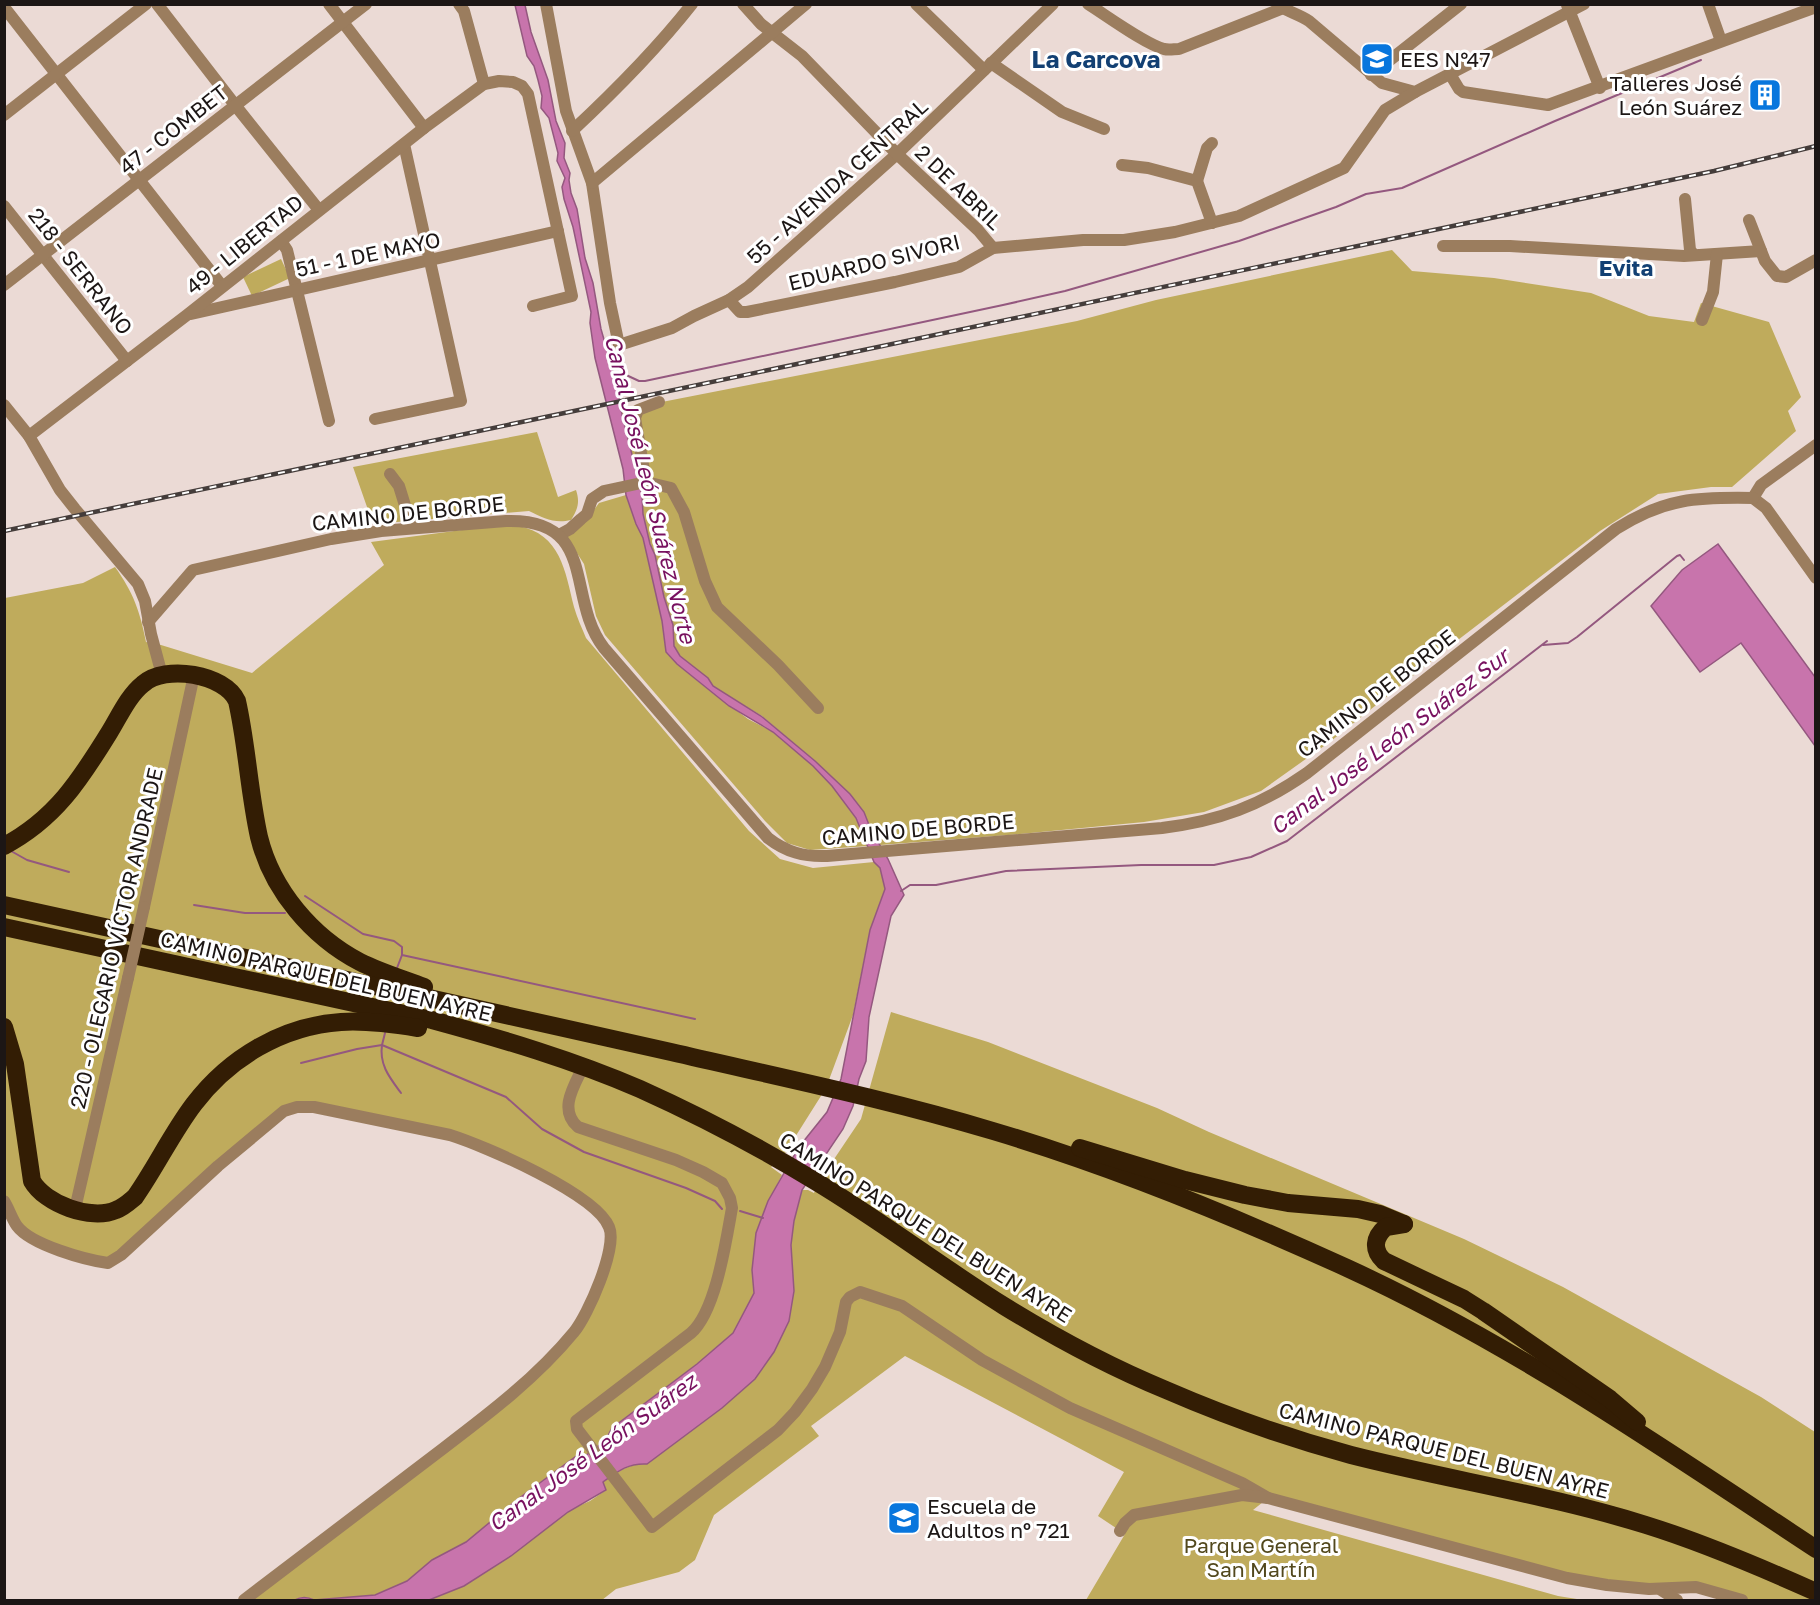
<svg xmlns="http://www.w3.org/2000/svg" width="1820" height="1605" viewBox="0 0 1820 1605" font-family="'Golos Text',sans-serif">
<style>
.green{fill:#bfab5c}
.water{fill:#c874ac;stroke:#94587f;stroke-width:1.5}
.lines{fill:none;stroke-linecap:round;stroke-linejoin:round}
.stream{stroke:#94587f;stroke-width:2}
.minor{stroke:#9b7d5e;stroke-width:12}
.highway{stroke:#331d04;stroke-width:18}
.rail-casing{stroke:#453d3b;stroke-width:4.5}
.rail{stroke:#fff;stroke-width:2;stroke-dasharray:7;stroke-linecap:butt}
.minor-bridge{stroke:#9b7d5e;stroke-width:12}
.labels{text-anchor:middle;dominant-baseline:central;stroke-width:6;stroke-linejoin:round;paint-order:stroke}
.poi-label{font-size:21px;fill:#1c1615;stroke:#fff;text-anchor:start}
.street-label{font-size:21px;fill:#1c1615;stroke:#fff}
.park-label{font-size:21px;fill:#52481d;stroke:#fff}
.neighbourhood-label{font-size:22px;font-weight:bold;fill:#134073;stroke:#fff}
.water-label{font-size:22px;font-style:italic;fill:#78115f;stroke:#fff}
.quarter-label{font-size:24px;font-weight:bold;fill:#134073;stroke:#fff}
</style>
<rect width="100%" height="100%" fill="#ebdad5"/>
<!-- green -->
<g class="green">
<path d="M1392 250 1412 271 1494 278 1591 293 1649 316 1694 322 1701 303 1769 322 1801 397 1788 411 1796 431 1732 487H1711L1658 494 1600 531 1454 643 1331 741 1261 791 1204 812 1144 822 1020 834 880 845 871 830 864 812 850 794 815 761 762 716 712 686 708 678 680 656 674 646 673 625 664 597 655 555 650 544 643 514 642 495 621 410 1077 321 1156 300Z"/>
<path d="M281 259 290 278 252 296 243 277Z"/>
<path d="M537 432 558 497 576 490C580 502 578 509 571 520 554 524 544 518 529 511L373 524 353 467Z"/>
<path d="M626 495 636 524 643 537 662 621 666 652 677 664 705 687 748 719 773 732 813 766 832 786 856 818 868 846 810 850 787 843 765 821 605 635 596 616 584 564 566 536C582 528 589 517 599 503Z"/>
<path d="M518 526C561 534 565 571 574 607 577 618 582 628 586 638L749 831 780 859 813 868 874 862 880 868 885 889 870 930 853 1015 826 1088 780 1161 771 1167 782 1175 778 1183 752 1270 754 1293 733 1333 697 1364 612 1428 605 1441 585 1457 579 1454 518 1499 466 1542 432 1560 407 1581 375 1595 314 1600C307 1597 302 1596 295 1600H244L543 1366 594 1296 610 1227 591 1204 469 1141 297 1107 108 1263 29 1237 5 1201V598L83 583 115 567C133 592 140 611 146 642L161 645 252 673 384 565 371 542 477 528Z"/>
<path d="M891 1012 988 1042 1157 1108 1209 1132 1464 1239 1563 1287 1761 1397 1815 1432V1600H1742L1702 1588 1607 1585 1268 1498 1253 1510 1558 1596 1583 1600H1086L1125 1534 1098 1516 1124 1472 905 1356 811 1426 819 1436 714 1515 695 1560 679 1572 616 1589 602 1600H429L464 1586 528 1528 590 1501 606 1490 603 1482C618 1472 628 1463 647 1464L722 1408 755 1379 794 1291 791 1245 794 1221 802 1190H808L814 1193 818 1183 861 1119Z"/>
</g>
<!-- water -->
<g class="water">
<path d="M515 5H525L531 32 548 80 556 121 565 143 564 158 570 173 569 180 571 193 577 209 585 258 593 283 601 329 617 385 621 410 642 495 643 514 650 544 655 555 664 597 673 625 674 646 680 656 708 678 713 686 761 716 815 761 850 794 864 812 871 830 888 859 904 895 891 916 869 1017 866 1061 859 1079 853 1106 843 1129 802 1190 794 1221 791 1245 794 1291 789 1321 774 1352 755 1379 722 1408 647 1464C628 1463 618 1471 603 1482L606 1490 568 1512 511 1556 464 1586 429 1600H295C302 1596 308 1597 314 1600L375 1595 407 1581 432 1560 466 1542 518 1499 579 1454 585 1456 605 1441 612 1428 697 1364 733 1333 754 1293 752 1270 756 1233 768 1201 799 1147 827 1112 841 1079 870 930 885 889 880 868 874 862 856 818 832 786 813 766 773 732 729 706 677 664 666 652 662 621 643 538 636 524 626 495 623 469 595 358 590 323 591 312 573 227 564 199 562 187 565 178 557 161 558 153 549 118 541 108 542 96 538 80 534 66 527 56Z"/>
<path d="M1718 544 1815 677V746L1741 643 1700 672 1651 606 1682 570Z"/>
</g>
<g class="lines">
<!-- stream -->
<g class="stream">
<path d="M615 382 624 374 639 381H645L1003 305 1065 291 1239 241 1336 207 1366 194 1402 188 1555 121 1701 60"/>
<path d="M1543 645 1568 643 1577 637 1677 556 1680 555 1684 560"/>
<path d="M11 851 27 860 69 872"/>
<path d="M901 891 910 885H936L1006 871 1141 865H1214L1251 857 1287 841 1547 641"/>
<path d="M305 896 363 934 394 941 402 947V955L397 968"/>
<path d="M194 905 245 913H285"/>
<path d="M402 955 695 1019"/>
<path d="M385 1033 382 1045 506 1097 542 1129 584 1152 686 1188 715 1201 722 1209"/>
<path d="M301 1063 357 1049 382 1045C379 1065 390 1078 401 1093"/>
<path d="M740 1211 763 1218"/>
</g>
<!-- minor -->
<g class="minor">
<path d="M157 4 235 105 319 210"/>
<path d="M329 4 424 128"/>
<path d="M459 4 464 11 484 84"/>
<path d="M546 4 566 111 592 183 610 303 619 345 672 328 694 316 729 300 748 287 897 154 1053 4"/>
<path d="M743 4 761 24 802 56 897 154 978 230 993 248"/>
<path d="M916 4 984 70"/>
<path d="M1088 4C1107 16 1145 44 1164 49 1169 50 1174 49 1179 49L1281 9"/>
<path d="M1277 4C1281 9 1301 15 1309 21L1382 83 1415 92 1584 4"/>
<path d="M1708 4 1721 41"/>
<path d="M1567 5 1600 88"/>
<path d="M4 7 222 286"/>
<path d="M991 63 1062 112 1104 129"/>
<path d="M1450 74 1459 89 1463 92 1548 105 1816 7"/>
<path d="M1371 75 1461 4"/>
<path d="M4 115 146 4"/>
<path d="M572 131C615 91 655 51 692 4"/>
<path d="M1122 165 1148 168 1197 181 1212 223"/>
<path d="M1197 181 1207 148 1212 143"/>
<path d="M592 183 806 4"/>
<path d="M1685 199 1690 250 1694 255"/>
<path d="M4 206 127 361"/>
<path d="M1749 220 1765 261 1777 276 1786 277 1816 260"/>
<path d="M281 241 287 250 329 421"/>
<path d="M1443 246H1510L1684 256 1761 251"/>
<path d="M4 285 366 4"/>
<path d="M729 300 740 312H747L895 282 959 267 993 248 1083 240H1124L1175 232 1239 216 1344 168 1385 110 1415 92"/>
<path d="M191 314 558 231"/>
<path d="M1702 320 1713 292 1717 254"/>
<path d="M4 405 29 436 60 490 75 509 138 584 145 601 151 634 162 675"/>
<path d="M375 419 461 401 404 144"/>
<path d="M29 436 187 315 424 128 484 84 499 81 513 82 522 86 528 94 572 296 533 306"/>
<path d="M390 474 399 486 412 528"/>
<path d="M646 482 635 418 638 410 659 402"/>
<path d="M1753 498 1766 508 1816 578"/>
<path d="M1753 498 1761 485 1816 445"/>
<path d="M559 535 570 529 581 519 587 514 592 499 604 491 646 482 671 488 684 512 705 581 717 607 778 665 818 708"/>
<path d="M148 622 193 570 331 539 381 531 506 521C599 518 565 598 604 648L768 838C786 852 804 857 827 856L1162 828C1219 821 1260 806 1307 773L1616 529C1665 498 1697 497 1753 498"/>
<path d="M144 907 194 675"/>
<path d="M583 1067C574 1086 558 1110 578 1127L676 1160 703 1172 722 1183 730 1198 732 1208C726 1241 716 1311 691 1333L576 1421 577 1429 652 1527 778 1430 795 1412 812 1389 825 1367 840 1332 846 1302 850 1297 860 1292 902 1306 982 1360 1070 1408 1242 1483 1268 1498"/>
<path d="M4 1201C9 1209 12 1219 17 1226 31 1245 86 1260 108 1263L121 1255 218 1166 284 1111 297 1107H314L450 1135C485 1146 596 1194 609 1227 618 1247 588 1315 574 1332 533 1382 479 1421 428 1460 366 1507 305 1554 244 1600"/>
<path d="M75 1209 128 978"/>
<path d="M1120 1531 1125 1523 1134 1515 1242 1495 1268 1498 1567 1578 1607 1585 1649 1589 1696 1587 1742 1600"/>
<path d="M1661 1590 1677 1600"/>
</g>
<!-- highway -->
<g class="highway">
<path d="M4 846C55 819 80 780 109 733 119 717 128 696 143 684 165 664 225 674 237 701 247 745 249 792 259 837 272 890 312 937 360 962 380 972 403 979 424 987"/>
<path d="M4 905C227 955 449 1001 671 1052 779 1077 887 1099 993 1131 1114 1167 1233 1216 1347 1268 1513 1344 1664 1449 1816 1549"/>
<path d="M4 927 432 1020C502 1039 573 1060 640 1089 700 1116 759 1147 815 1181 880 1220 940 1266 1004 1306 1056 1338 1110 1367 1166 1390 1226 1416 1288 1438 1351 1455 1449 1480 1550 1495 1646 1525 1704 1543 1760 1567 1816 1592"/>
<path d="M4 1027 15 1064 32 1181C45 1204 91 1221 116 1210 124 1207 129 1202 135 1197 156 1167 172 1133 194 1104 229 1058 282 1026 341 1022 366 1020 393 1024 418 1028"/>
<path d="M1080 1148 1185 1180 1245 1195 1288 1203 1358 1209 1380 1214 1404 1224"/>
<path d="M1404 1224 1386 1227C1374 1237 1372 1250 1384 1261L1464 1299 1483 1311 1610 1399 1637 1422"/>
</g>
<defs>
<path id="rail" d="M4 531 1714 171 1816 146"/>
</defs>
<!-- rail casing -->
<use href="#rail" class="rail-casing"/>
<!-- rail -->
<use href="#rail" class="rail"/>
<!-- minor-bridge -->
<path class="minor-bridge" d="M128 978 144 907"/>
</g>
<!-- icons -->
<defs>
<symbol id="school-square" viewBox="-11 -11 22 22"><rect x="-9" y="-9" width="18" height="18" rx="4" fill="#0876dd" stroke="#fff"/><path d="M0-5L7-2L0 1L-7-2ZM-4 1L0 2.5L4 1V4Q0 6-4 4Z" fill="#fff"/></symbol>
<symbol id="building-square" viewBox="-11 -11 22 22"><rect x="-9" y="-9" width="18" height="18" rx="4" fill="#0876dd" stroke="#fff"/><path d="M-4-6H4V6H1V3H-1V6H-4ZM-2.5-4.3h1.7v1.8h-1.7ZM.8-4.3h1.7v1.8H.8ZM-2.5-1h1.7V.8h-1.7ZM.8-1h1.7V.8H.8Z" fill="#fff"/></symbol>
</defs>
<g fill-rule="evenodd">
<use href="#school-square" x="1358" y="40" width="38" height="38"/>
<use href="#building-square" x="1746" y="76" width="38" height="38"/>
<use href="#school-square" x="885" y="1499" width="38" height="38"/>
</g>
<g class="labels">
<!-- poi labels -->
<g class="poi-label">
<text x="1400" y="59">EES N°47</text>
<text x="1742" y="83" text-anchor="end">Talleres José<tspan x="1742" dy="24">León Suárez</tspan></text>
<text x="927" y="1506">Escuela de<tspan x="927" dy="24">Adultos nº 721</tspan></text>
</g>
<!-- street labels -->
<g class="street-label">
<text transform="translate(173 129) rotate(-38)">47 - COMBET</text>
<text transform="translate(837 181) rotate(-42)">55 - AVENIDA CENTRAL</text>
<text transform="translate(959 187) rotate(44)">2 DE ABRIL</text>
<text transform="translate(244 244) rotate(-39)">49 - LIBERTAD</text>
<text transform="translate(368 254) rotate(-12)">51 - 1 DE MAYO</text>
<text transform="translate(874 262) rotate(-14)">EDUARDO SIVORI</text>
<text transform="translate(81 271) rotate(52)">218 - SERRANO</text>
<text transform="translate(408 513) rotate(-6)">CAMINO DE BORDE</text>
<text transform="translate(1376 693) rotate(-38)">CAMINO DE BORDE</text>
<text transform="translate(918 829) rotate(-5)">CAMINO DE BORDE</text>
<text transform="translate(116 938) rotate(-77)">220 - OLEGARIO VÍCTOR ANDRADE</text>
<text transform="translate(326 976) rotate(13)">CAMINO PARQUE DEL BUEN AYRE</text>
<text transform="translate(926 1227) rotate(32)">CAMINO PARQUE DEL BUEN AYRE</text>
<text transform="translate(1444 1450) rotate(14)">CAMINO PARQUE DEL BUEN AYRE</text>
</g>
<!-- park labels -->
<g class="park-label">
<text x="1261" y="1545">Parque General<tspan x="1261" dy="24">San Martín</tspan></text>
</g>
<!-- neighbourhood labels -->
<g class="neighbourhood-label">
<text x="1626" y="267">Evita</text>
</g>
<!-- water labels -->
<g class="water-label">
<text transform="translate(651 489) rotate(76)">Canal José León Suárez Norte</text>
<text transform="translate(1389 741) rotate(-37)">Canal José León Suárez Sur</text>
<text transform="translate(592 1452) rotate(-36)">Canal José León Suárez</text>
</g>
<!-- quarter labels -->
<g class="quarter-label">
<text x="1096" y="58">La Carcova</text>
</g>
</g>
<!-- border -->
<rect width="1820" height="1605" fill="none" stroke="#1c1615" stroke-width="12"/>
</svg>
